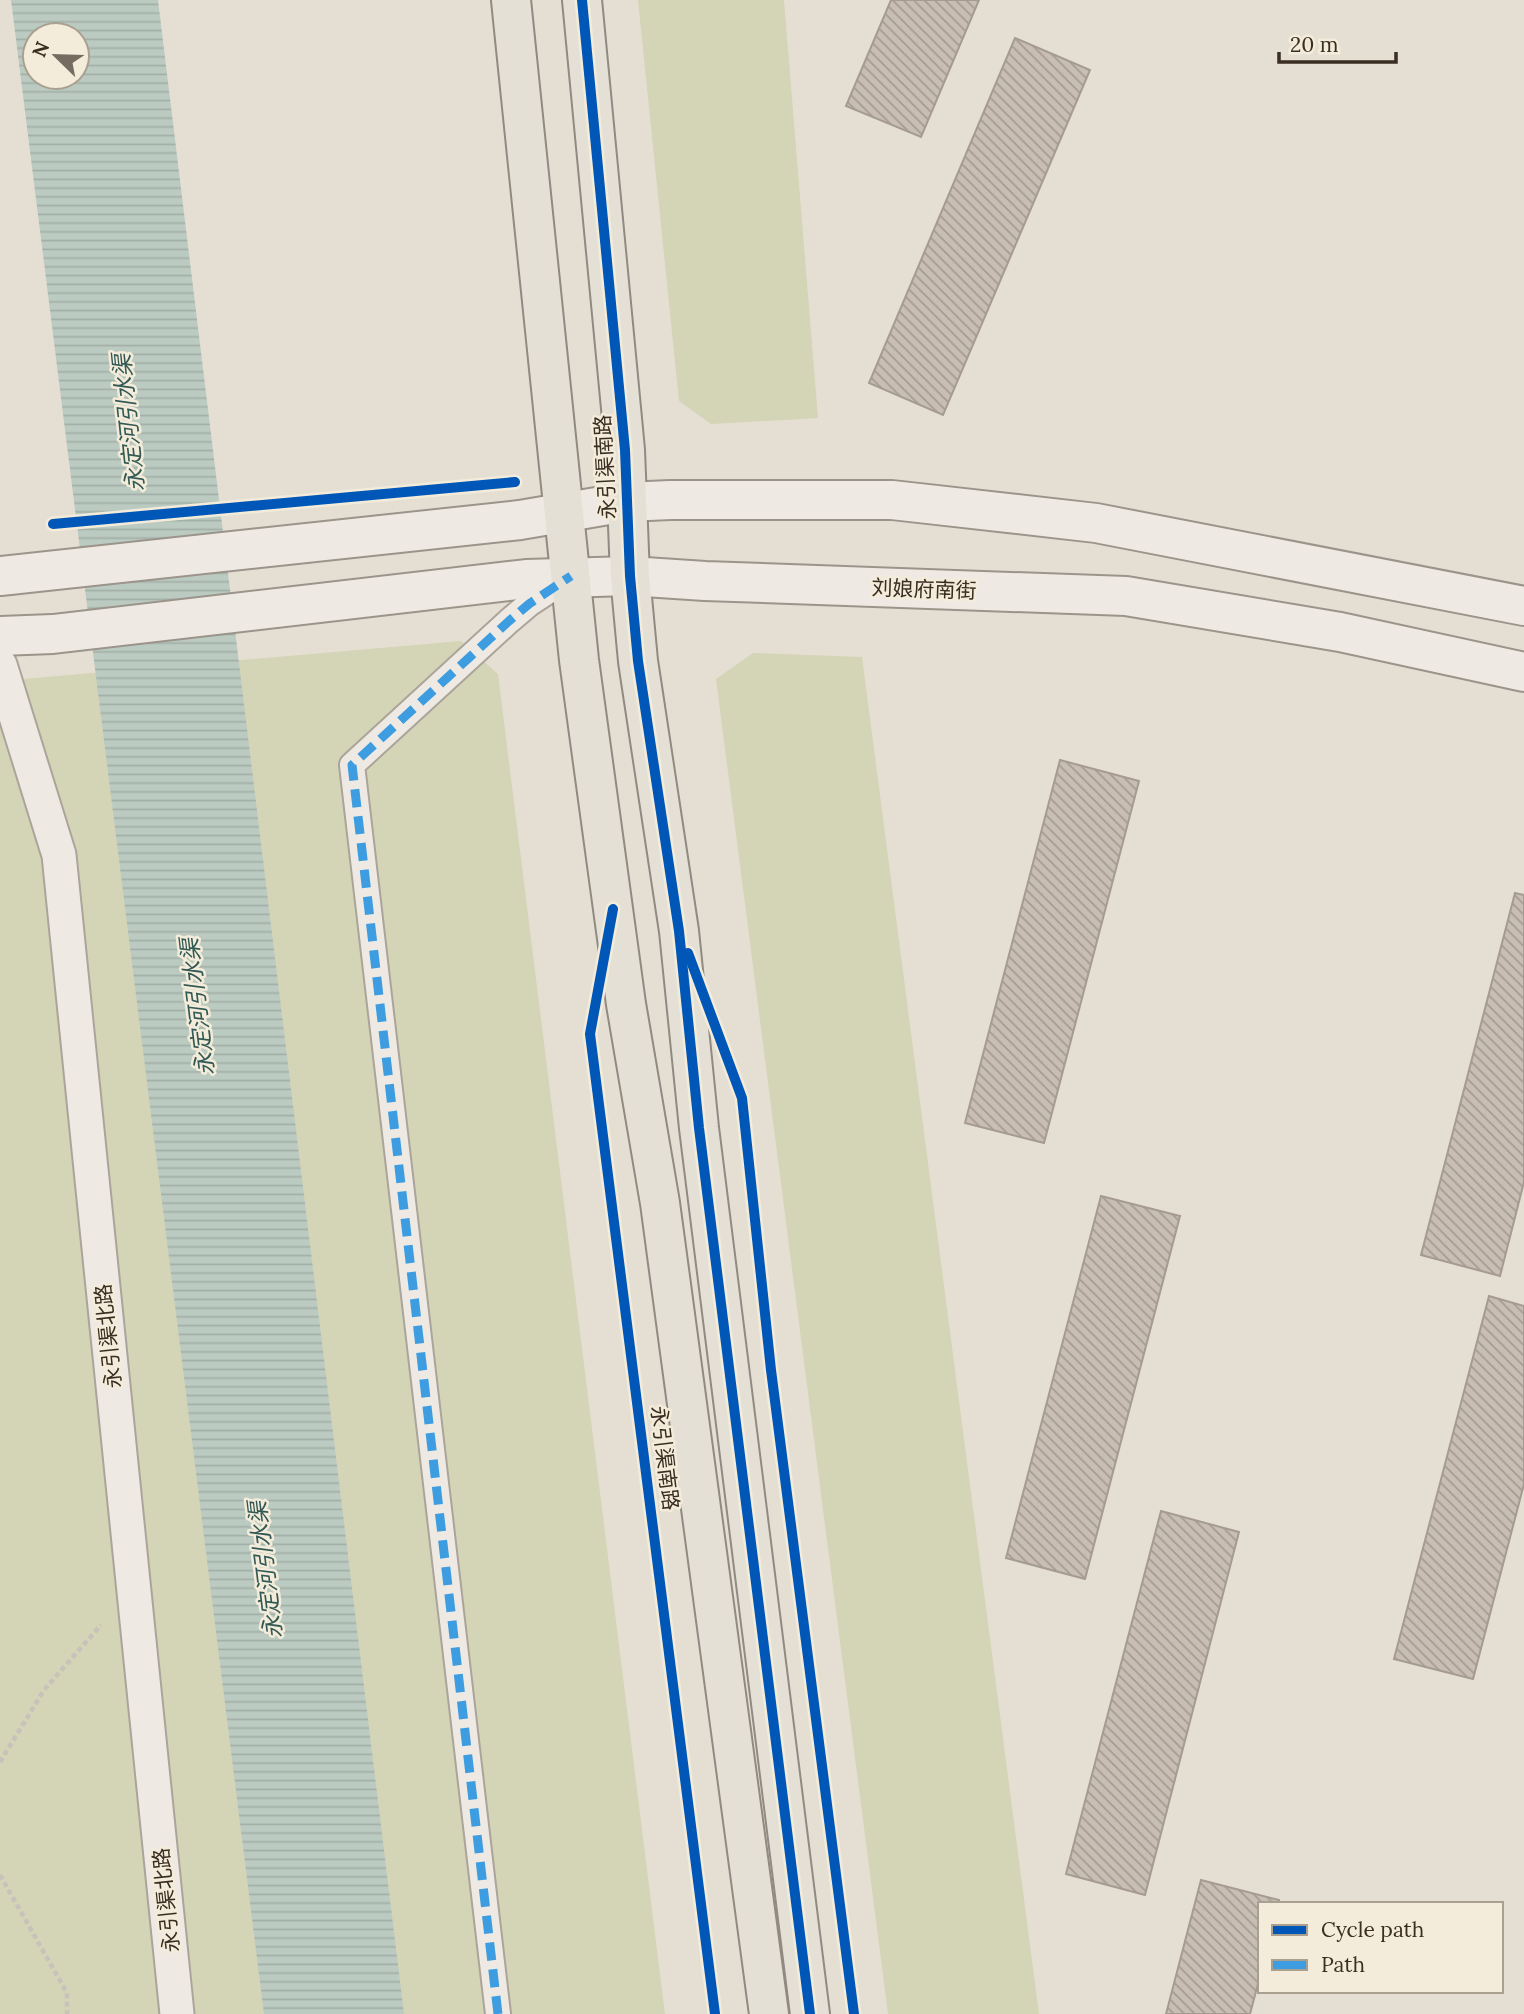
<svg xmlns="http://www.w3.org/2000/svg" width="1524" height="2014" viewBox="0 0 1524 2014" font-family="Lora,'Noto Sans SC',serif">
<style>
.park{fill:#d4d4b6}
.water{fill:url(#water-rules);fill-rule:evenodd}
.building{fill:url(#building-back-hatch);stroke:#a69b92;stroke-width:2}
.lines{fill:none;stroke-linecap:round;stroke-linejoin:round}
.pedestrian-casing{stroke:#aba49b;stroke-width:28}
.minor-casing{stroke:#aba49b;stroke-width:37}
.secondary-casing{stroke:#9b948b;stroke-width:42}
.primary-casing{stroke:#908a82;stroke-width:42}
.path{stroke:#c7c2ba;stroke-width:4.5;stroke-dasharray:5 3.5;stroke-linecap:butt}
.pedestrian{stroke:#eeeae3;stroke-width:24}
.minor{stroke:#eeeae3;stroke-width:33}
.secondary{stroke:#eeeae3;stroke-width:38}
.primary{stroke:#e5e0d6;stroke-width:38}
.quiet{stroke:#3e9de0;stroke-width:9;stroke-dasharray:18 9;stroke-linecap:butt}
.cycleway-casing{stroke:#f4ecda;stroke-width:15}
.cycleway{stroke:#0057b8;stroke-width:10}
.labels{text-anchor:middle;dominant-baseline:central;stroke-width:5;stroke-linejoin:round;paint-order:stroke}
.street-label{font-size:21px;fill:#3a2d22;stroke:#f4ecda}
.water-label{font-size:23px;font-style:italic;fill:#325955;stroke:#f4ecda}
</style>
<defs>
<pattern id="water-rules" width="6" height="5" patternUnits="userSpaceOnUse" patternTransform="scale(1.75)"><rect width="6" height="5" fill="#bccbc2"/><path d="M0 2.5h6" fill="none" stroke="#a2afa6"/></pattern>
<pattern id="building-back-hatch" width="6" height="6" patternUnits="userSpaceOnUse" patternTransform="scale(1.75)"><rect width="6" height="6" fill="#c9beb3"/><path d="M-1 5l2 2M0 0l6 6M5-1l2 2" fill="none" stroke="#a49b91"/></pattern>
</defs>
<rect width="100%" height="100%" fill="#e5dfd3"/>
<!-- park -->
<g class="park">
<path d="M638 0H784L818 418 711 424 679 401Z"/>
<path d="M461 641 498 674 665 2014H0V681Z"/>
<path d="M753 653 862 657 1039 2014H888L716 679Z"/>
</g>
<!-- water -->
<path class="water" d="M11 0H158L404 2014H264ZM35 35H77V77H35Z"/>
<!-- building -->
<g class="building">
<path d="M891 0H979L921 137 846 106Z"/>
<path d="M1015 38 1090 70 943 415 869 383Z"/>
<path d="M1060 760 1139 781 1044 1143 965 1123Z"/>
<path d="M1515 893 1524 895V1182L1500 1276 1421 1255Z"/>
<path d="M1101 1196 1180 1216 1085 1579 1006 1558Z"/>
<path d="M1489 1296 1524 1306V1484L1473 1679 1394 1659Z"/>
<path d="M1161 1511 1239 1532 1145 1895 1066 1874Z"/>
<path d="M1201 1880 1279 1900V1904H1260V1976L1250 2014H1166Z"/>
</g>
<g class="lines">
<defs>
<path id="pedestrian" d="M498 2014 352 765 509 621 529 604 564 581"/>
<path id="minor" d="M0 665 59 855 177 2014"/>
<g id="secondary">
<path d="M0 576 520 520 626 502 670 500H892L1096 523 1524 606"/>
<path d="M0 636 53 634 526 579 630 576 705 581 1126 596 1340 632 1524 672"/>
</g>
<g id="primary">
<path d="M511 0 579 660 626 1004 660 1203 769 2014"/>
<path d="M582 0 625 450 630 576 638 661 679 931 699 1128 810 2014"/>
</g>
</defs>
<!-- pedestrian casing -->
<use href="#pedestrian" class="pedestrian-casing"/>
<!-- minor casing -->
<use href="#minor" class="minor-casing"/>
<!-- secondary casing -->
<use href="#secondary" class="secondary-casing"/>
<!-- primary casing -->
<use href="#primary" class="primary-casing"/>
<!-- path -->
<g class="path">
<path d="M0 1762 44 1690 101 1625"/>
<path d="M0 1875 67 1993V2014"/>
</g>
<!-- pedestrian -->
<use href="#pedestrian" class="pedestrian"/>
<!-- minor -->
<use href="#minor" class="minor"/>
<!-- secondary -->
<use href="#secondary" class="secondary"/>
<!-- primary -->
<use href="#primary" class="primary"/>
<!-- quiet -->
<path class="quiet" d="M498 2014 352 765 509 621 529 604 571 576"/>
<defs>
<g id="cycleway">
<path d="M582 0 625 450 630 576 638 661 679 931 699 1128 810 2014"/>
<path d="M53 524 515 482"/>
<path d="M613 909 590 1034 715 2014"/>
<path d="M688 953 742 1098 771 1370 854 2014"/>
</g>
</defs>
<!-- cycleway casing -->
<use href="#cycleway" class="cycleway-casing"/>
<!-- cycleway -->
<use href="#cycleway" class="cycleway"/>
</g>
<g class="labels">
<!-- street labels -->
<g class="street-label">
<text transform="translate(605 467) rotate(-93)">永引渠南路</text>
<text transform="translate(924 589) rotate(2)">刘娘府南街</text>
<text transform="translate(108 1336) rotate(-96)">永引渠北路</text>
<text transform="translate(665 1458) rotate(83)">永引渠南路</text>
<text transform="translate(166 1900) rotate(-96)">永引渠北路</text>
</g>
<!-- water labels -->
<g class="water-label">
<text transform="translate(128 423) rotate(-96)">永定河引水渠</text>
<text transform="translate(197 1007) rotate(-97)">永定河引水渠</text>
<text transform="translate(265 1570) rotate(-97)">永定河引水渠</text>
</g>
</g>
<!-- legend -->
<rect x="1258" y="1902" width="245" height="91" fill="#f4ecda" stroke="#aaa090" stroke-width="2"/>
<rect x="1272" y="1925" width="35" height="10" fill="#0057b8" stroke="#aaa090" stroke-width="2"/>
<text x="1321" y="1937" font-size="21" fill="#3a2d22">Cycle path</text>
<rect x="1272" y="1960" width="35" height="10" fill="#3e9de0" stroke="#aaa090" stroke-width="2"/>
<text x="1321" y="1972" font-size="21" fill="#3a2d22">Path</text>
<!-- north arrow -->
<g transform="translate(56 56) rotate(293)"><circle r="33" fill="#f4ecda" stroke="#aaa090" stroke-width="2"/>
<path d="M0-5L12 26L0 18L-12 26Z" fill="#766b60"/>
<text y="-10" font-size="19" font-weight="bold" text-anchor="middle" fill="#3a2d22">N</text>
</g>
<!-- scale -->
<path d="M1279 52v10h117v-10" fill="none" stroke="#3a2d22" stroke-width="3.5"/>
<text x="1290" y="52" font-size="21" fill="#3a2d22" stroke="#f4ecda" stroke-width="5" paint-order="stroke">20 m</text>
</svg>
